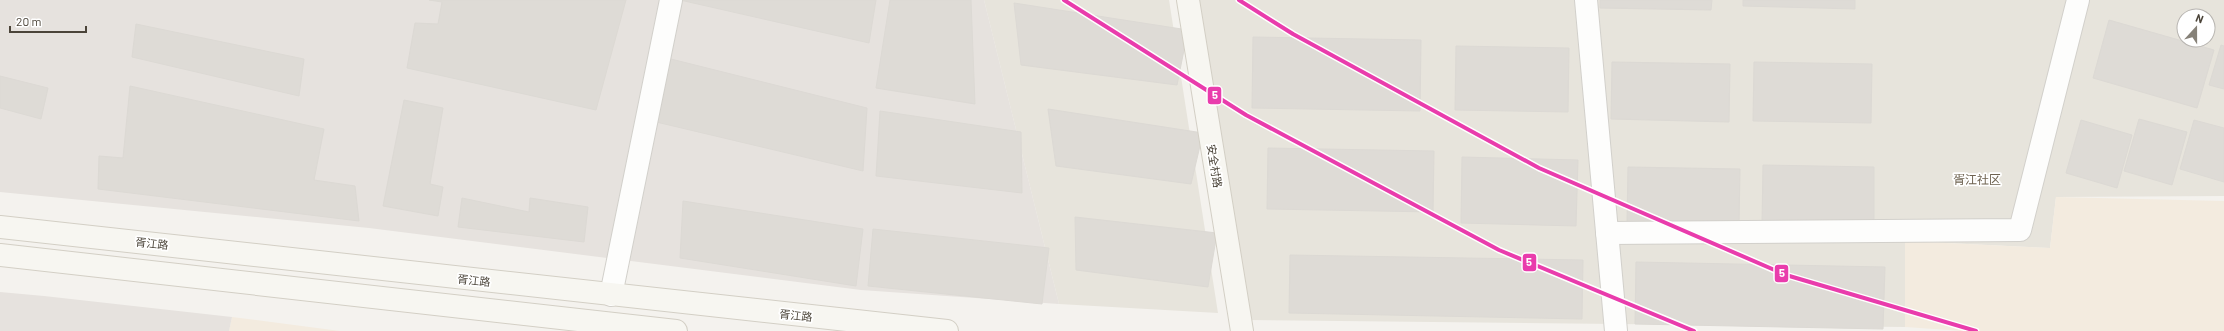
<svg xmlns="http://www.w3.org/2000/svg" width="2224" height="331" viewBox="0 0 2224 331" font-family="Barlow,'Noto Sans SC',sans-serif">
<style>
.residential{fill:#e7e4dc;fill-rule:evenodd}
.commercial{fill:#f3ebdf}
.industrial{fill:#e6e2de}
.building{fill:#dedbd6;stroke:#dcd9d4}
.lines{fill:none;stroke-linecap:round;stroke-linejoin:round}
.street-casing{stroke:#d2d0cb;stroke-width:24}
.secondary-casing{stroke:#d3cfc5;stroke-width:24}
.street{stroke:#fdfdfc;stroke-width:22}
.secondary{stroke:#f7f6f1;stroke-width:22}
.metro-1-casing{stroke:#fff;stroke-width:7}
.metro-1{stroke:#e93cac;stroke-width:4}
.labels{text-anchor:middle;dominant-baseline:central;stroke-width:3.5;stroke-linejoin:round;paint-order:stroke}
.street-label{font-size:11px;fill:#4b4439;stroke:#fff}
.neighbourhood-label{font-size:12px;fill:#6e6250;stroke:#fff}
.line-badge{stroke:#fff;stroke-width:1.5}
.badge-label{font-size:11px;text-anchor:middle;font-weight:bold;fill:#fff}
</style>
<rect width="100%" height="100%" fill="#f4f2ee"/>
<!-- residential -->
<g class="residential">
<path d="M984 0H1169L1218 313 1059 304Z"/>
<path d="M1199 0H2224V196L2056 197 2050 248 1905 241V327L1248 320ZM2184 16H2208V40H2184Z"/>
</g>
<!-- commercial -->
<g class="commercial">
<path d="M2056 197 2224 201V331H1963L1905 327V241L2050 248Z"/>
<path d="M232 317 340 331H229Z"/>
</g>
<!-- industrial -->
<g class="industrial">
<path d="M0 0H984L1059 304 861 290 369 228 0 192Z"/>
<path d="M0 292 44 296 232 317 229 331H0Z"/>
</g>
<!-- building -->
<g class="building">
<path d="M429 0H626L596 110 407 68 415 23 438 24 442 2Z"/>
<path d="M680 0H876L869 43Z"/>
<path d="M890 0H971L975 104 876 88Z"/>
<path d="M1600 0H1712L1711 10 1600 8Z"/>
<path d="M1743 0H1855V9L1743 6Z"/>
<path d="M1014 3 1188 30 1177 85 1021 65Z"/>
<path d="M2109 20 2214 50 2197 108 2093 78Z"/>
<path d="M136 24 304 59 299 96 132 57Z"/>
<path d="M1253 37 1421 40 1420 111 1252 108Z"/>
<path d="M2221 45 2224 46V89L2209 85Z"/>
<path d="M1456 46 1569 48 1568 112 1455 110Z"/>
<path d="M659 56 867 108 863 171 652 121Z"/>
<path d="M1612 62 1730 64 1729 122 1611 119Z"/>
<path d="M1754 62 1872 64 1871 123 1753 121Z"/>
<path d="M0 76 48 88 41 119 0 108Z"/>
<path d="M130 86 324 129 314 180 355 186 359 221 98 189 99 156 123 158Z"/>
<path d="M404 100 443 108 430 184 443 187 438 216 383 206Z"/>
<path d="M1048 109 1203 133 1191 184 1056 166Z"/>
<path d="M880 111 1021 132 1022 193 876 176Z"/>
<path d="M2139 119 2187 132 2172 185 2124 171Z"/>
<path d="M2081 120 2132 135 2117 188 2066 173Z"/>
<path d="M2194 120 2224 128V182L2180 169Z"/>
<path d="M1268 148 1434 151 1433 212 1267 209Z"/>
<path d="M1462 157 1578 160 1576 226 1461 223Z"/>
<path d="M1763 165 1874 167V226L1762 224Z"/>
<path d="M1628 167 1740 169 1739 224 1627 222Z"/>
<path d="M462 198 529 212 530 198 588 207 584 242 458 227Z"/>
<path d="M683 201 863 229 856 286 680 258Z"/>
<path d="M1075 217 1217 233 1208 287 1076 270Z"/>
<path d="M873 229 1049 248 1042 304 868 286Z"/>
<path d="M1290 255 1583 260 1582 319 1289 313Z"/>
<path d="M1636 262 1885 267 1883 329 1635 324Z"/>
</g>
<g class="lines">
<defs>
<g id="street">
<path d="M1586 0 1616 331"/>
<path d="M1607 233 2020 230 2078 0"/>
<path d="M611 295 671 0"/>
</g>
<g id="secondary">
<path d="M1188 0 1242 331"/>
<path d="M0 227 947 331"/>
<path d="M0 255 676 331"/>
</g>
</defs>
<!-- street casing -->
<use href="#street" class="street-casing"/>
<!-- secondary casing -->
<use href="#secondary" class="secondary-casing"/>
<!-- street -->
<use href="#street" class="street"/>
<!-- secondary -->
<use href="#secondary" class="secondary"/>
<defs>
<g id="metro-1">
<path d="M1064 0 1246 115 1499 250 1694 331"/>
<path d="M1239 0 1293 34 1539 168 1786 275 1976 331"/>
</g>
</defs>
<!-- metro-1 casing -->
<use href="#metro-1" class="metro-1-casing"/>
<!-- metro-1 -->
<use href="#metro-1" class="metro-1"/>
</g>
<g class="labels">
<!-- street labels -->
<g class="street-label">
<text transform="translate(1215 166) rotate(81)">安全村路</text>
<text transform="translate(152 243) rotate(6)">胥江路</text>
<text transform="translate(474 280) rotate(6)">胥江路</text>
<text transform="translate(796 315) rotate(6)">胥江路</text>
</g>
<!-- neighbourhood labels -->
<g class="neighbourhood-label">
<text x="1977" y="179">胥江社区</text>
</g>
</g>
<g class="line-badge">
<rect x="1207" y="86" width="15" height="19" rx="4" fill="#e93cac"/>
<rect x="1522" y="253" width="15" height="19" rx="4" fill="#e93cac"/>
<rect x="1774" y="264" width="15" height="19" rx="4" fill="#e93cac"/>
</g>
<g class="badge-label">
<text x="1215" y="99">5</text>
<text x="1529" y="266">5</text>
<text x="1782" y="277">5</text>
</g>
<!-- north arrow -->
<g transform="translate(2196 28) rotate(21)"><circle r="19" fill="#ffffff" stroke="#b7b4b0"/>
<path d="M0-3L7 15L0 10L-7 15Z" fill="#868178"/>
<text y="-6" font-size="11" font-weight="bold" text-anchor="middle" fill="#4b4439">N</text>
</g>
<!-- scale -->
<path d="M10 26v6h76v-6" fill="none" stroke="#4b4439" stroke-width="2"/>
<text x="16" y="26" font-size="12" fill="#4b4439" stroke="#ffffff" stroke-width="3" paint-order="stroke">20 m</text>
</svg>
